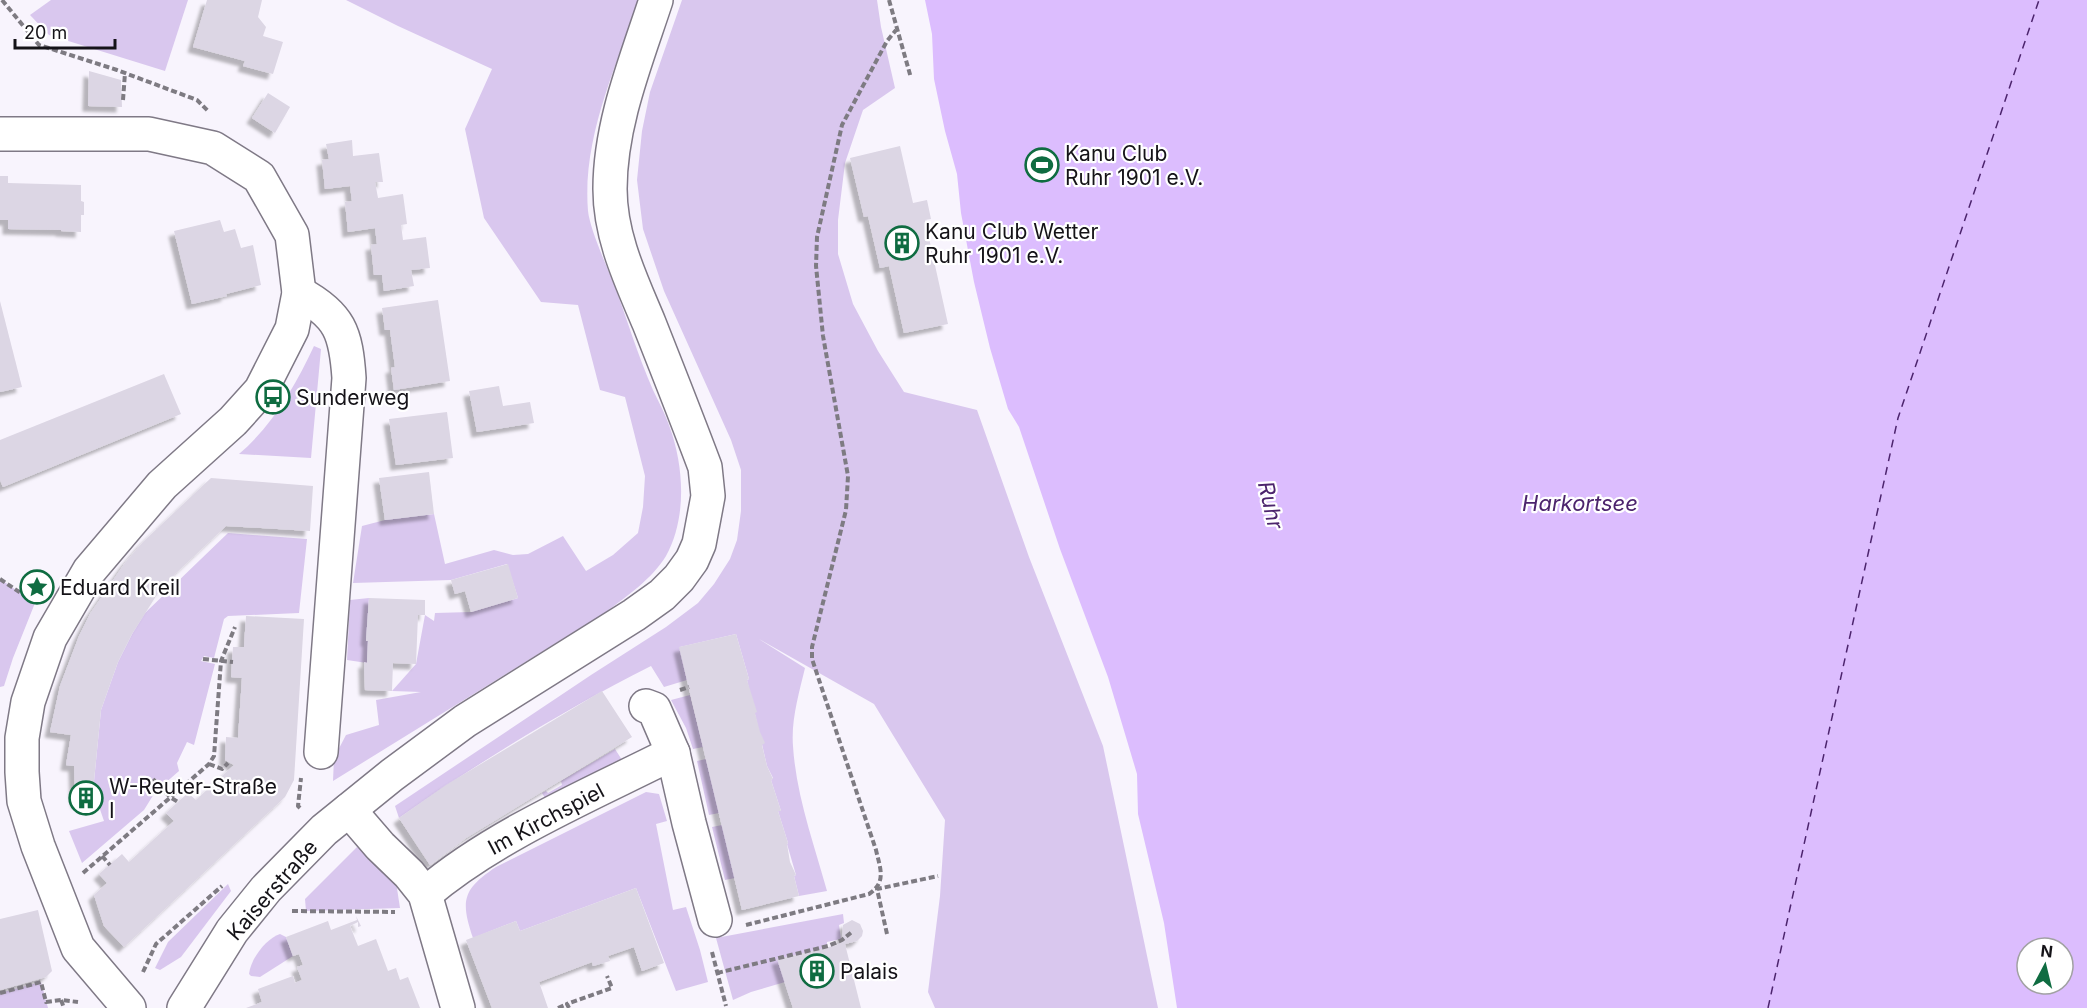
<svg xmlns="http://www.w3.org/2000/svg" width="2087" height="1008" viewBox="0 0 2087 1008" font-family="Inter,sans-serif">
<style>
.green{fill:#d9c7ee}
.water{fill:#dcbdfe;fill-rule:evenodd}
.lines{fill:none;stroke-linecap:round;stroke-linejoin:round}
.ferry{stroke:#4c246d;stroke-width:1.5;stroke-dasharray:8 6;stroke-linecap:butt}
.building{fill:#dcd6e4;filter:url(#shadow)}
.minor-casing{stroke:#7f7986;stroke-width:36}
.secondary-casing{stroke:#7f7986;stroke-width:36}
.path{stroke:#7e7b82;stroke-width:4;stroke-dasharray:6 3;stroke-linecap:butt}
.minor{stroke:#fff;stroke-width:33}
.secondary{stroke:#fff;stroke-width:33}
.labels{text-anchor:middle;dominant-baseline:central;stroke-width:4.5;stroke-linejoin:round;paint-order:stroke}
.poi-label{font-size:21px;fill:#151318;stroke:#fff;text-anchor:start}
.street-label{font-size:21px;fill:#151318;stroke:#fff}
.water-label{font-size:22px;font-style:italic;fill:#4c246d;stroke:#fff}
</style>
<defs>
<filter id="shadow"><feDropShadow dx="-5.5" dy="5.5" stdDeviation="1.5" flood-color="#0004"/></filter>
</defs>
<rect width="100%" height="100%" fill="#f8f4fd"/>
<!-- green -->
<g class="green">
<path d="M51 0H188L165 71 49 35 30 15Z"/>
<path d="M346 0H639C616 67 582 138 588 211 590 229 606 265 614 284 627 319 638 356 653 390 659 403 666 415 670 428 684 467 687 518 666 556 652 579 627 596 606 612L333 781 334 758 346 735 379 725 376 700 421 692 392 691 416 664 425 615 434 621 435 613 471 612 518 598 507 564 451 580 353 583 362 526 385 520 434 514 445 564 494 550 513 555 528 554 563 536 586 571 613 555 638 533 643 507 645 476 625 397 600 390 578 305 541 302 484 218 465 129 492 69 398 26Z"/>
<path d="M682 0H877L881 27 895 88 863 110 845 163 838 220V254L853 304 878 351 904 392 977 410 1029 557 1103 746 1158 1008H935L928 992 940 896 945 820 874 704 759 639 805 668C799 693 791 720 793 746 796 795 814 844 827 891L799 896 794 876 796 875 787 844 788 843 778 811H781L771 780 773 778 767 766 747 680 749 679 736 634 680 647 687 680 664 687 651 666C564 710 479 762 399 818L395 806 591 675 666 627 698 603 714 584 730 559 737 540 741 511V470L731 440 664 291 643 229 637 180 642 131 650 92Z"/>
<path d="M314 346 321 349 311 458 239 454C272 426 296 385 314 346Z"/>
<path d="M228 533 307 539 299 613 228 616 224 619 214 658 204 656 201 661 215 664 194 745 187 742 177 763 179 771 163 785 156 779 152 782 157 789 144 810 82 863 69 831 104 821 94 792V781L101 710 118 662 132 634 145 613Z"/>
<path d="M0 579 35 603 13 658 4 686 0 687Z"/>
<path d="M369 598 366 641H368L367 663 347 660 350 600Z"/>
<path d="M690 695 703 747 693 749 686 728 671 700Z"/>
<path d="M615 749 622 760 545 798 542 793 546 791 548 793 562 785 561 781Z"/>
<path d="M706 759 719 813 709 815 697 761Z"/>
<path d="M646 792 659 794 667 821 656 824 673 910 686 907 700 950 708 982 676 991 636 888 520 931 516 921 473 938C460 900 463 889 496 867Z"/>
<path d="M722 825 735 878 725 880 712 827Z"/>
<path d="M357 847 396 882 400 908 306 911 305 899Z"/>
<path d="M228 884 231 891 181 957 160 970 155 968 168 942Z"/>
<path d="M843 914 844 923 839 925 841 939 827 942V948L785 982 751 992 733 1000 716 938Z"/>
<path d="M280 934 286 937 293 956 260 977 251 976 249 974C251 958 266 939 280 934Z"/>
<path d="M41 982 48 1008H0V993Z"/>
</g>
<!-- water -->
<path class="water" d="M925 0H2087V1008H1177L1164 923 1138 814 1137 774 1108 677 1060 549 1019 427 1008 409 990 348 974 282 961 213 957 174 945 131 934 79 932 34ZM2027 948H2063V984H2027Z"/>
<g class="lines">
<!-- ferry -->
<path class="ferry" d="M1768 1008 1898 418 2039 0"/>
</g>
<!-- building -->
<g class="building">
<path d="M207 0H262L258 17 266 27 263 36 283 42 273 74 243 66 245 61 193 47Z"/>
<path d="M89 71 121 80 122 107 88 106Z"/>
<path d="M268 93 290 107 275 133 252 118Z"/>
<path d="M352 140 353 156 379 153 383 182H375L378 198 403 194 407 224 401 225 403 240 426 237 430 268 411 270 414 286 384 291 382 275H374L371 245 377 244 375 228 348 232 345 202 352 201 350 186 325 189 322 160 329 159 326 144Z"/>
<path d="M900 146 913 203 927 200 931 219 925 220 948 324 904 333 889 266 880 268 868 216 864 217 850 158Z"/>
<path d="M0 176H8V183L81 185V201L84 202V215H81V232L61 231V230L8 229V220H0Z"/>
<path d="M220 220 224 232 235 229 241 248 253 245 261 285 226 294 227 296 192 304 174 231Z"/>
<path d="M438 300 450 381 394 390 391 368 395 367 390 330H385L382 308Z"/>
<path d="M0 301 22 387 0 392Z"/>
<path d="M164 374 181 414 3 487 0 480V440Z"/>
<path d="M499 386 503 406 530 402 534 423 477 432 469 391Z"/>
<path d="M447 412 453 458 396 465 389 419Z"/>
<path d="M429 472 434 514 385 520 379 478Z"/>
<path d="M211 478 313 486 310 531 226 526 175 574 158 593 132 634 118 662 101 710 94 781 97 803H77L75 793 74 766 66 765 71 735 50 732 60 686 79 636 90 614 125 563 143 542Z"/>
<path d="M508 564 518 598 471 612 465 591 455 594 451 580Z"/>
<path d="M369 598 425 600V615H418L416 664 393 663 392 691 365 690 364 662 367 663 368 641H366Z"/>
<path d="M246 616 304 619 294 780 285 797 124 947 104 926 94 895 107 883 99 874 122 854 129 862 174 821 166 813 178 802 188 793 196 800 234 765 225 760 226 737 238 738 242 678 231 677 233 647H244Z"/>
<path d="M736 634 749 679 747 680 757 712 755 713 760 732 765 743 762 745 767 766 773 779 771 780 781 811H778L788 843 787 844 790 862 796 875 794 876 799 896 742 910 679 647Z"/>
<path d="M602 691 632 737 466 838 430 865 399 818 446 785Z"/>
<path d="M636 888 664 963 642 971 634 947 608 956 610 961 593 966 592 962 539 982 548 1008H492L466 940 516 921 520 931Z"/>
<path d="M38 910 52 971 46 977 0 990V919Z"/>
<path d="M356 916 361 926 358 927V922L350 926 358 946 376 939 388 971 396 968 400 980 408 977 420 1008H246L262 1002 258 989 293 976 295 983 302 980 297 967 303 965 299 954 293 956 286 937 328 921 331 930 357 920Z"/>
<path d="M852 920 860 924 863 931 862 936 857 941 845 944 861 1008H793L777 959 837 945 842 942 843 925Z"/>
</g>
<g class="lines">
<defs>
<g id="minor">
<path d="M0 134H149L213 148 259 177 292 235 299 293 292 329 261 390 233 421 162 485 89 571 50 638 28 702 22 738V772L24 801 38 846 78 948 129 1008"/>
<path d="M299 293C340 315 346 333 349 378L321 752"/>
<path d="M646 706 654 709 673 753 689 823 715 920"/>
<path d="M349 810 380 846 409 874 425 894 458 1008"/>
<path d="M425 894C494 835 592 794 673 753"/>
</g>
<path id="secondary" d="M184 1008 232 931 266 889 324 830 392 775 465 721 634 615 662 595 679 578 692 560 699 544 708 496 705 467C687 419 668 371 649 323 631 280 610 237 610 189 610 124 636 61 656 0"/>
</defs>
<!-- minor casing -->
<use href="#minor" class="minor-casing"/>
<!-- secondary casing -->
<use href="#secondary" class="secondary-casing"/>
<!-- path -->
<g class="path">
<path d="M2 0 39 45 117 70 197 100 208 111"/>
<path d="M889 0 911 78"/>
<path d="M123 100 125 73"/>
<path d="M0 579 34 602"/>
<path d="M203 659 233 662"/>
<path d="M680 690 689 687"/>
<path d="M209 764 222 769 228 763"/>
<path d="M153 779 170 797 178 802"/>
<path d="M300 808 298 806 301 778"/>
<path d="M102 856 110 865"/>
<path d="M83 873 209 764 214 756 221 661 235 627"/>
<path d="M292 911 395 912"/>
<path d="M746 925 869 894C887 882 880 868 876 850L812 659V647L846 510 848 476 823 336 816 266 817 237 842 125 887 41 896 30"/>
<path d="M887 934 877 889 938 876"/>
<path d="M712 952 726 1006"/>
<path d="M143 972 156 944 222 886"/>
<path d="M717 973 828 946 842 940 853 931"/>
<path d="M0 993 41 982 46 1002 61 1000 78 1002"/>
<path d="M61 1000 64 1008"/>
<path d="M558 1008 567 1004"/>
<path d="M569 1008 567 1004 612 988 607 976"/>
</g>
<!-- minor -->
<use href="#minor" class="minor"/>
<!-- secondary -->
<use href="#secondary" class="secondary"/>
</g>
<!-- icons -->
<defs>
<symbol id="stadium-ring" viewBox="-11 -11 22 22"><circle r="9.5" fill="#fff" stroke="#0f6c41" stroke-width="1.5"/><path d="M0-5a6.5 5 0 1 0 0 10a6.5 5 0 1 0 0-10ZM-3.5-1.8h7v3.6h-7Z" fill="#0f6c41"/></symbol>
<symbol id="building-ring" viewBox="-11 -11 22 22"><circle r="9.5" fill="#fff" stroke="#0f6c41" stroke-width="1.5"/><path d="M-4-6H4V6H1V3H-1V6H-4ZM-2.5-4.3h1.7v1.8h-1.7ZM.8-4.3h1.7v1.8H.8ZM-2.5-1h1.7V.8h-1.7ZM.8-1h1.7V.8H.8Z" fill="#0f6c41"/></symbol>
<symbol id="bus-ring" viewBox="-11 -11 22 22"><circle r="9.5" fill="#fff" stroke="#0f6c41" stroke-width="1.5"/><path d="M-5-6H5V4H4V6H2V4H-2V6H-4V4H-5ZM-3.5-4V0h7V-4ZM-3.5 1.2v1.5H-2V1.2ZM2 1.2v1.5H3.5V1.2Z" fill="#0f6c41"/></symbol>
<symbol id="sight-ring" viewBox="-11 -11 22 22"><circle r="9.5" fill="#fff" stroke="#0f6c41" stroke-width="1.5"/><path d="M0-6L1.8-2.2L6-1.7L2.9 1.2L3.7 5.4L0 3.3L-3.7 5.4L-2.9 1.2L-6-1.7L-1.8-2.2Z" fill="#0f6c41"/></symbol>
</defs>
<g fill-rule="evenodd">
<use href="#stadium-ring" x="1023" y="146" width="38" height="38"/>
<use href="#building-ring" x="883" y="224" width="38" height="38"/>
<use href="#bus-ring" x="254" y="378" width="38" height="38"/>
<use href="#sight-ring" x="18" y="568" width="38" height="38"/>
<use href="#building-ring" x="67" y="779" width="38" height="38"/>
<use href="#building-ring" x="798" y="952" width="38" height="38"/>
</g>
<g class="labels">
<!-- poi labels -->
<g class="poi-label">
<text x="1065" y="153">Kanu Club<tspan x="1065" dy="24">Ruhr 1901 e.V.</tspan></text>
<text x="925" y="231">Kanu Club Wetter<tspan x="925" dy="24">Ruhr 1901 e.V.</tspan></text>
<text x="296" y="397">Sunderweg</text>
<text x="60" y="587">Eduard Kreil</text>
<text x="109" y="786">W-Reuter-Straße<tspan x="109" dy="24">I</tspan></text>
<text x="840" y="971">Palais</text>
</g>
<!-- street labels -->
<g class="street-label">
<text transform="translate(546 819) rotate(-28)">Im Kirchspiel</text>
<text transform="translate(272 890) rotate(-49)">Kaiserstraße</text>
</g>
<!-- water labels -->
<g class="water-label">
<text x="1580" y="503">Harkortsee</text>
<text transform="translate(1271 505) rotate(77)">Ruhr</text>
</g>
</g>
<!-- north arrow -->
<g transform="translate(2045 966) rotate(7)"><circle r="28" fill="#ffffff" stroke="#a1a1a3" stroke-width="1.5"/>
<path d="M0-4.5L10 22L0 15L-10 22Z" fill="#0f6c41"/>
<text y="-9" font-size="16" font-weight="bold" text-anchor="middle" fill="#151318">N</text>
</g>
<!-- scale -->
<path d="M15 39v9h100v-9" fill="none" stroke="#151318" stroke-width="3"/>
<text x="24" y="39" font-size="18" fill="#151318" stroke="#ffffff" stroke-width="4.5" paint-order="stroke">20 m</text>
</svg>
